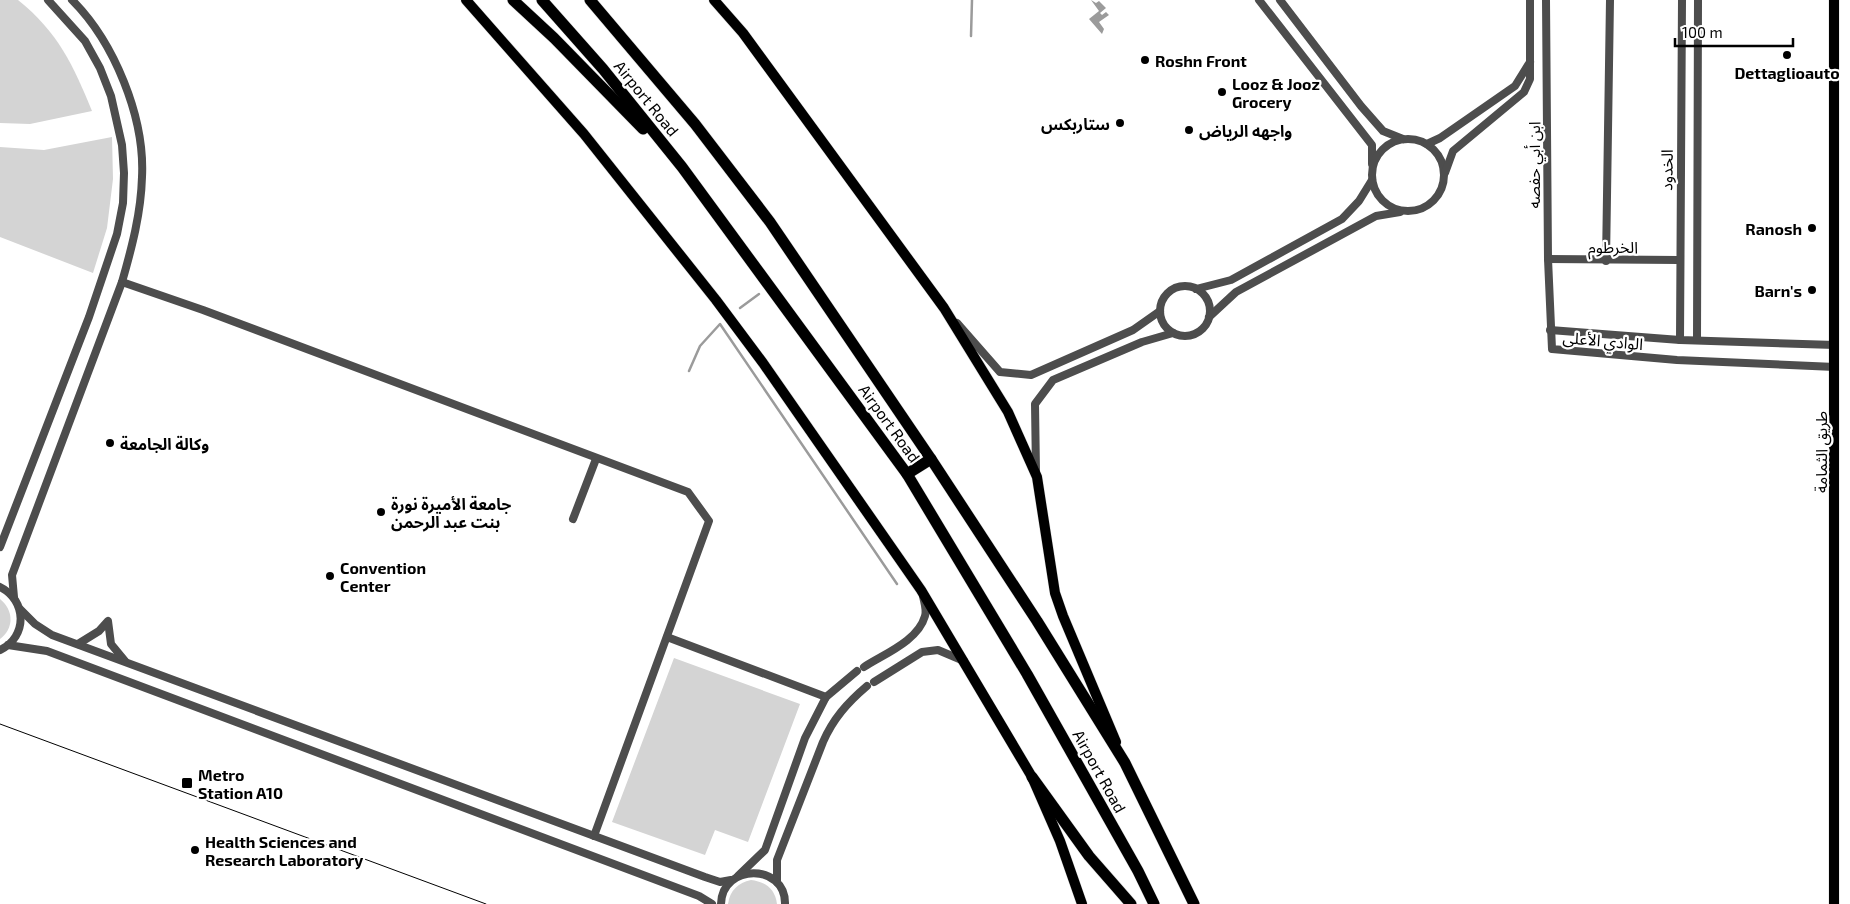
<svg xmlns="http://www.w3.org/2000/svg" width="1850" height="904" viewBox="0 0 1850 904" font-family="'Exo 2','Noto Sans Arabic',sans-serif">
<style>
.green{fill:#d4d4d4}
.water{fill:#9b9b9b}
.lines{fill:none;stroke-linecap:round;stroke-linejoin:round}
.stream{stroke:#9b9b9b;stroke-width:2.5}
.major-casing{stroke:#dbdbdb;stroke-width:11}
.highway-casing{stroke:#dbdbdb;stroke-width:12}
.minor{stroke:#4d4d4d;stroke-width:8}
.major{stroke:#000;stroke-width:10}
.highway{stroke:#000;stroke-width:11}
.tram{stroke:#000;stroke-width:1}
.poi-dot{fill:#000;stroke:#fff;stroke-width:2}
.labels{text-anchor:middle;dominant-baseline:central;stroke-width:4.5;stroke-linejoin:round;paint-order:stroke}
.poi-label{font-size:16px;font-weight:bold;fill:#000;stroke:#fff;text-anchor:start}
.street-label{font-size:16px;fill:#000;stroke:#fff}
</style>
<rect width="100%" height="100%" fill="#fff"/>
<!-- green -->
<g class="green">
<path d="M0 0H18C58 32 73 65 92 111L30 124 0 123Z"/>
<path d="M112 137 113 179 107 228 93 273 0 237V147L44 150Z"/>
<path d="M0 599C14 610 14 629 0 639Z"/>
<path d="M674 658 800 704 748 842 715 830 705 855 612 822Z"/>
<path d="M751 880C766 882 775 889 777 904H728C730 890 738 883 751 880Z"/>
</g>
<!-- water -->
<path class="water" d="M1091 0 1096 3 1099 1 1106 8 1100 13 1102 15 1106 12 1109 15 1099 22 1104 29 1102 34 1089 19 1099 11Z"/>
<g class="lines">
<!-- stream -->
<g class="stream">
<path d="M971 36 972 0"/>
<path d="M740 308 759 294"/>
<path d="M689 371 700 346 720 324 897 584"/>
</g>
<defs>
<g id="major">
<path d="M466 0 584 134 716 300 763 363 921 590 1032 777 1060 841 1082 904"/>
<path d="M714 0 743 33 944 308 1008 412 1037 477 1055 593 1063 616 1116 742"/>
<path d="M1834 904V0"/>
</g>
<g id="highway">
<path d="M513 0 554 38 643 129"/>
<path d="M542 0 603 69 682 167 907 474 1027 674 1138 871 1154 904"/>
<path d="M590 0 695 124 770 222 931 459 1037 621 1125 763 1194 904"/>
<path d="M907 474 931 459"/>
<path d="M1032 777 1089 856 1131 904"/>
</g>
</defs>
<!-- major casing -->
<use href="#major" class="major-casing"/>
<!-- highway casing -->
<use href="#highway" class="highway-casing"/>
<!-- minor -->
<g class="minor">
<path d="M1259 0 1372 145V164"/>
<path d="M1280 0 1361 106 1383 131 1403 139"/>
<path d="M1546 0 1548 259 1552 349 1677 360 1835 367"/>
<circle cx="1408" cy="175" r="36"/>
<path d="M1427 144 1440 138 1515 86 1530 62"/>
<path d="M1445 173 1453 151 1524 92 1530 79V0"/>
<path d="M1548 259 1679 260"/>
<path d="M1606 261 1610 0"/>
<path d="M122 282 203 310 688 492 709 521 594 836"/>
<circle cx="1185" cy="311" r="25"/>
<path d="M1196 289 1231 280 1342 219 1359 201 1372 180"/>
<path d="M1209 317 1236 292 1376 216 1400 212"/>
<path d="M957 323 1000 372 1031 375 1133 330 1160 311"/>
<path d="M1550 330 1680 340 1835 345"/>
<path d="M1680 340 1682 0"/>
<path d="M1697 340 1698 0"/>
<path d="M1036 472 1035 404 1053 380 1142 342 1173 333"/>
<path d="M573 519 596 459"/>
<path d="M0 547 89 317 117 234 123 203 124 173 122 145 111 96 100 68 85 41 48 0"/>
<path d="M0 587C27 600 28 637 0 650"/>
<path d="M14 597 12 575 122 282C132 247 141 213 142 177 145 117 114 42 72 0"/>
<path d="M20 609 35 624 52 635 705 877 720 882 731 880"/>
<path d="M667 637 826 697"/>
<path d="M78 644 99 631 108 621 111 644 125 661"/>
<path d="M8 645 47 651 699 896 712 904"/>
<path d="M864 667C884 654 918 641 925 616 927 610 924 602 923 596"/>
<path d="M874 682 922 652 938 650 964 661"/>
<path d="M738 876 765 850 805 738 826 697 857 671"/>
<path d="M777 882V860L823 742C833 719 847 703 867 686"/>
<path d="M721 904C722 863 786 863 785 904"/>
</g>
<!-- major -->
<use href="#major" class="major"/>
<!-- highway -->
<use href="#highway" class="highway"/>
<!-- tram -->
<path class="tram" d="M0 724 486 904"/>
</g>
<!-- markers -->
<g class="poi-dot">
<circle cx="1787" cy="55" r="5"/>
<circle cx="1145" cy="60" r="5"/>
<circle cx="1222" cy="92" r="5"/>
<circle cx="1120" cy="123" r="5"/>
<circle cx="1189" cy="130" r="5"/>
<circle cx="1812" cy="228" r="5"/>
<circle cx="1812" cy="290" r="5"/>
<circle cx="110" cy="443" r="5"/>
<circle cx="381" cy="512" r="5"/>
<circle cx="330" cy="576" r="5"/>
<rect x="181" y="777" width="12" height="12" rx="2.5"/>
<circle cx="195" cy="850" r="5"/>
</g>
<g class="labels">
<!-- poi labels -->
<g class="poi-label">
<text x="1155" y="60">Roshn Front</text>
<text x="1787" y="72" text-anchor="middle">Dettaglioauto</text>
<text x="1232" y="83">Looz &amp; Jooz<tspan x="1232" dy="18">Grocery</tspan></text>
<text x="1110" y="123" text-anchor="end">ستاربكس</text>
<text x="1199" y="130">واجهه الرياض</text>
<text x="1802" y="228" text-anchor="end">Ranosh</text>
<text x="1802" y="290" text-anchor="end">Barn's</text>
<text x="120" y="443">وكالة الجامعة</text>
<text x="391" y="503">جامعة الأميرة نورة<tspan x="391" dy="18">بنت عبد الرحمن</tspan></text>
<text x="340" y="567">Convention<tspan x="340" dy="18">Center</tspan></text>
<text x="198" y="774">Metro<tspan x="198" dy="18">Station A10</tspan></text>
<text x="205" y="841">Health Sciences and<tspan x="205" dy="18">Research Laboratory</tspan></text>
</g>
<!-- street labels -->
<g class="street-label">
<text transform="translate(647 98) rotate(51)">Airport Road</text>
<text transform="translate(1533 165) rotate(-90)">ابن أبي حفصه</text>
<text transform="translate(1666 170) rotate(-89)">الخدود</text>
<text x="1613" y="246">الخرطوم</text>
<text transform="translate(1603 340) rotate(5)">الوادي الأعلى</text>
<text transform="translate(890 423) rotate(54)">Airport Road</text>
<text transform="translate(1820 452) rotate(-90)">طريق الثمامة</text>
<text transform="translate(1100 771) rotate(61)">Airport Road</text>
</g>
</g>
<!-- scale -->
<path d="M1675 38v8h118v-8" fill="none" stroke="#000000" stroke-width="2.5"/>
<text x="1682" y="38" font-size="15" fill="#000000" stroke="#ffffff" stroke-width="4" paint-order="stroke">100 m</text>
</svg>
